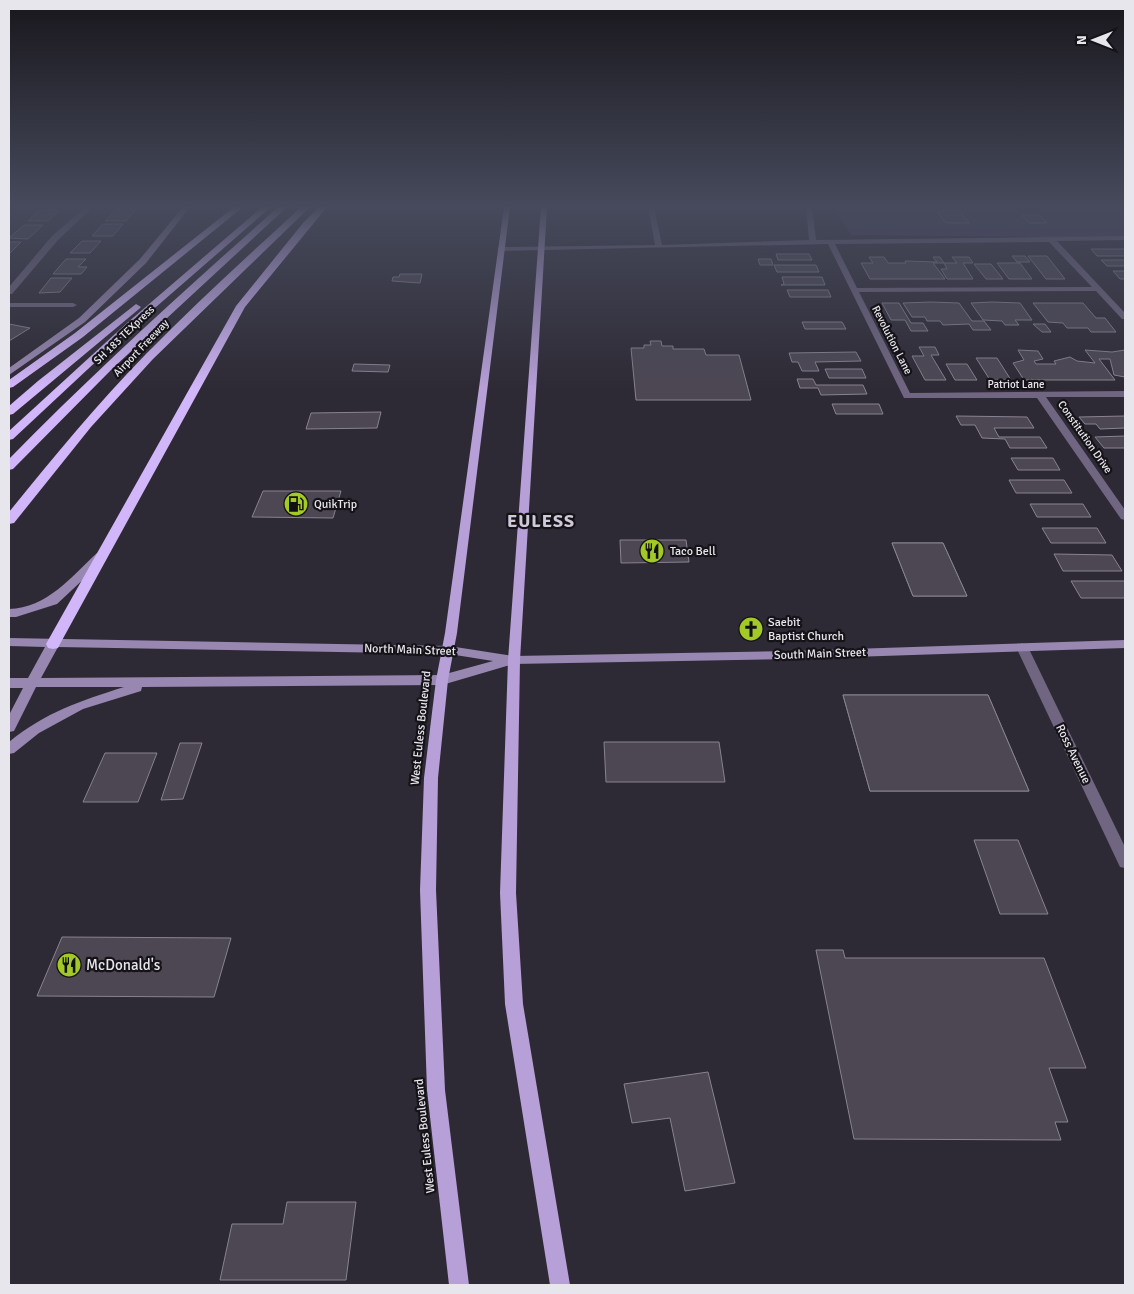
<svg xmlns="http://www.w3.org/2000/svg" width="1134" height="1294" viewBox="0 0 1134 1294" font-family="Signika,sans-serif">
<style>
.green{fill:#493860}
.building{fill:#4c4753;stroke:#888390;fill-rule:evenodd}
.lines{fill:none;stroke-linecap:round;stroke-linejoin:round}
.street{fill:#716681;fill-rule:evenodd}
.secondary{fill:#9887b1;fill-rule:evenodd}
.primary{fill:#b6a0d7;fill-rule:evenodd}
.highway{fill:#d1b6f9;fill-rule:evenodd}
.labels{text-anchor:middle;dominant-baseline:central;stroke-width:4.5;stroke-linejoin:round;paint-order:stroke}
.far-street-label{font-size:11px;fill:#e8e6ed;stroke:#151318}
.poi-label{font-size:12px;fill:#e8e6ed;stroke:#151318;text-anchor:start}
.street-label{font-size:12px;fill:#e8e6ed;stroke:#151318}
.near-poi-label{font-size:15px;fill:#e8e6ed;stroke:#151318;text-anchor:start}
.district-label{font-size:18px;font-weight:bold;letter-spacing:1px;fill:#cfc9d8;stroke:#151318}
</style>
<rect width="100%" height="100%" fill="#2e2a35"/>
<!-- green -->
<path class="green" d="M834 207H1119L1125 213V238L851 235Z"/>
<!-- building -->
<g class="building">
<path d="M117 209H136L126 221H105Z"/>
<path d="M40 210H59L48 221H28Z"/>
<path d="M941 210H958L969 223H946L937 212H944Z"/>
<path d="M1022 215H1039L1047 223H1029Z"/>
<path d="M103 224H123L113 236H92Z"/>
<path d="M24 225H43L28 239 9 238Z"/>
<path d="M82 241H101L90 253H70Z"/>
<path d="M9 242H21L9 254Z"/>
<path d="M1091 249H1125V256H1097Z"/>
<path d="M776 254H809L812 260H778Z"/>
<path d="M1012 256H1025L1030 262H1017Z"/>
<path d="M1028 256H1047L1065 279H1046Z"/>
<path d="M869 257H884L888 263H906L905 261 937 262 933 257H940L944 263H933L945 279H870L861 263H873Z"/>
<path d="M952 257H969L973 263H963L973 279H947L941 269H947L944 263H957Z"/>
<path d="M66 259H86L78 267H87L81 274H53Z"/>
<path d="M758 259H771L773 265H760Z"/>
<path d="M1101 260H1125V266H1107Z"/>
<path d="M997 263H1020L1032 279H1009Z"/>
<path d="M974 264H991L1003 279H986Z"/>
<path d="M774 265H816L819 272H777Z"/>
<path d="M1113 271H1125V279H1120Z"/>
<path d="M400 274H422L420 283 392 281 393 277H399Z"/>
<path d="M782 277H822L825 285H781L784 284Z"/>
<path d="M51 278H72L60 292 39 293Z"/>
<path d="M787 290H828L831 297H790Z"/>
<path d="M931 302 959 303 972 321H984L991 330H973L969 324 943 325 940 321H927L925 317H912L903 303Z"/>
<path d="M992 302 1020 303 1032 320H1015L1019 325H1005L1002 321 983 320 971 303Z"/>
<path d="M882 303H899L911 323H923L928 331H911L905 320H891Z"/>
<path d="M1033 303H1083L1096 318H1105L1116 332H1091L1088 328H1067L1063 323 1048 322Z"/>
<path d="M802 322H842L846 329H805Z"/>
<path d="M9 324 30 328 9 341Z"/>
<path d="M1033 324H1045L1051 332H1042Z"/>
<path d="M650 341H661L662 346H673V349H704L706 355H739L751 400H636L631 348H644V345H651Z"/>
<path d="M919 347H935L939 355H931L946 380H925L912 356H924Z"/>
<path d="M1018 350 1038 351 1043 359 1034 361 1036 364H1056L1054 361 1070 357 1077 361 1095 363 1085 350 1112 352 1125 350V377L1114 375 1110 359H1099L1115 380H1024L1013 363 1024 360Z"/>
<path d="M856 352 861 361 815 362 819 371H802L798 362H792L789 353Z"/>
<path d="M976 358H997L1011 380H990Z"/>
<path d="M354 364 390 365 388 372 352 371Z"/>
<path d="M946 364H967L977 380H955Z"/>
<path d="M825 369H862L866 378H829Z"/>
<path d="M797 379H813L816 385H863L867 394 821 395 818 388H800Z"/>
<path d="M832 404H879L883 414H836Z"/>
<path d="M381 412 377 428 306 429 311 413Z"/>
<path d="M956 416 1027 417 1034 428H994L999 437H1040L1047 448H1010L1005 439 982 438 975 425H961Z"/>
<path d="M1125 416V428L1100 429 1096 424H1085L1079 417Z"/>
<path d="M1125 436V448H1104L1095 437Z"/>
<path d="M1011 458H1053L1060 470H1018Z"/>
<path d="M1009 480H1064L1072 493H1016Z"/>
<path d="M263 491H341L333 518 252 517Z"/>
<path d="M1030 504H1083L1091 517H1037Z"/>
<path d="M1042 528H1097L1106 543H1051Z"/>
<path d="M620 540H686L689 562 621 563Z"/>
<path d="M892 543H943L967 596H913Z"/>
<path d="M892 543H943L967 596H913Z"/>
<path d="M1054 554 1112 555 1122 571H1063Z"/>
<path d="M1071 581H1125V598H1081Z"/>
<path d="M843 695H988L1029 791H870ZM906 724 966 725 974 747H914Z"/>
<path d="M843 695H988L1029 791H870Z"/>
<path d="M604 742H719L725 782H606Z"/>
<path d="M180 743H202L183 799 161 800Z"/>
<path d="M105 753H157L138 802H83Z"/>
<path d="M974 840H1018L1048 914H1000Z"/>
<path d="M62 937 231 938 214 997 37 996Z"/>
<path d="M816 950H843L845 958H1044L1086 1068H1049L1068 1122H1055L1061 1140 854 1139Z"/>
<path d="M708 1072 735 1183 685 1191 670 1118 632 1123 624 1084Z"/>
<path d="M287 1202H356L346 1280H220L232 1224H283Z"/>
</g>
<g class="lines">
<!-- street -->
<g class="street">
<path d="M86 207H93L58 240 12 294H9V287L52 236Z"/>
<path d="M648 207H654L662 245 809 240 806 207H812L816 240 1125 236V240L1057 241 1125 313V319H1122L1096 291 859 292 910 393 1125 391V397H1046L1125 510V520L1121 519 1037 398H904L828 244 501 251 497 249 501 247 655 245ZM1049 242 1092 287 857 288 835 244Z"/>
<path d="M9 303H73L77 305 73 307H9Z"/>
<path d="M1022 643 1028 647 1125 847V868L1120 867 1016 647Z"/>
</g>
<!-- secondary -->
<g class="secondary">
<path d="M183 207H190L146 263 85 322 9 375V368L79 318 140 259Z"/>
<path d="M101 552 107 556 105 559 57 604 16 617H9V609C47 608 71 577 97 553Z"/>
<path d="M9 638 449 646 514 656 792 651 1125 640V648L792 659 513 664 442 685 142 687 141 691 83 709 39 733 14 753 9 754V742C46 712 80 701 124 687H36L14 731 9 732V715L23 688H9V678H28L45 647 9 646ZM58 647 449 654 493 661 442 675 41 678Z"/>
</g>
<!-- primary -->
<g class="primary">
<path d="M504 207H510L457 633 448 680 438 778 436 890 445 1090 469 1285H449L427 1090 420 890 424 778 436 680 445 633Z"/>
<path d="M541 207H547L520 660 516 893 523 1004 570 1285H550L505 1004 500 893 508 660Z"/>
</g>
<!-- highway -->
<g class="highway">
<path d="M234 207H243L83 337 13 387 9 388V380L75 333Z"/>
<path d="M262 207H271L133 327 13 439 9 440V431L127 323Z"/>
<path d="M278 207H287L113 368 13 469 9 470V459C95 371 186 289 278 207Z"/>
<path d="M301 207H310L153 359 91 427 14 523 9 524V512C53 458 97 404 146 354 196 303 249 255 301 207Z"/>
<path d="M319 207H327L245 307 60 644 58 648 53 649 48 648 46 644 236 306 303 223Z"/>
<path d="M136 304 141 307 139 309 13 414 9 415V406L38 381Z"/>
</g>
</g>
<!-- sky -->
<linearGradient id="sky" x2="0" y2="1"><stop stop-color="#19171d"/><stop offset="0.53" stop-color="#464a5c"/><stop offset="1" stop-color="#464a5c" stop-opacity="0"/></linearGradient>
<rect width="1134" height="388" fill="url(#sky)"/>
<!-- icons -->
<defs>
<symbol id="fuel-disc" viewBox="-11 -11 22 22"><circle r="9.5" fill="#a3c926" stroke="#151318"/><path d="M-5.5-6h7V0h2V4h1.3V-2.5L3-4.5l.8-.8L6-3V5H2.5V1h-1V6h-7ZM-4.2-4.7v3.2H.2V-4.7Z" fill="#111"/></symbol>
<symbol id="restaurant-disc" viewBox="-11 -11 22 22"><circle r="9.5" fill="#a3c926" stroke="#151318"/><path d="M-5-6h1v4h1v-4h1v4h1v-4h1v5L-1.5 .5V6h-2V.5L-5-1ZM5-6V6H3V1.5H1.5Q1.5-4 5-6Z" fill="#111"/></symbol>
<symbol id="church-disc" viewBox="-11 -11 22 22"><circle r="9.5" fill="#a3c926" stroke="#151318"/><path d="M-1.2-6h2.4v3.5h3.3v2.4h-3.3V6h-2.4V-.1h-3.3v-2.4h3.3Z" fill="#111"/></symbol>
</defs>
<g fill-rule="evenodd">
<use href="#fuel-disc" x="282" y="490" width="28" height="28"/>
<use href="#restaurant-disc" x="638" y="537" width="28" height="28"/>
<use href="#church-disc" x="737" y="615" width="28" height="28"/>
<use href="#restaurant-disc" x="55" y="951" width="28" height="28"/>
</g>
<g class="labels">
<!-- far-street labels -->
<g class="far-street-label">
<text transform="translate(124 335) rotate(-44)">SH 183 TEXpress</text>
<text transform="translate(892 340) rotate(63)">Revolution Lane</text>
<text transform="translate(141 348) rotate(-46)">Airport Freeway</text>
<text x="1016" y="384">Patriot Lane</text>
<text transform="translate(1085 437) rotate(55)">Constitution Drive</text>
</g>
<!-- poi labels -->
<g class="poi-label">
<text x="314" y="504">QuikTrip</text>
<text x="670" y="551">Taco Bell</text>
<text x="768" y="622">Saebit<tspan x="768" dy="14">Baptist Church</tspan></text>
</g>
<!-- street labels -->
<g class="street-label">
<text transform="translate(410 650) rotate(2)">North Main Street</text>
<text transform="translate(820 654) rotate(-2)">South Main Street</text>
<text transform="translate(421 728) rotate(-84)">West Euless Boulevard</text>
<text transform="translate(1073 754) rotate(64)">Ross Avenue</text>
<text transform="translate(425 1136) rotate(-96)">West Euless Boulevard</text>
</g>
<!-- near-poi labels -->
<g class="near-poi-label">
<text x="86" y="965">McDonald's</text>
</g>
<!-- district labels -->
<g class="district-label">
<text x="541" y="521">EULESS</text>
</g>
</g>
<!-- border -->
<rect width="1134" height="1294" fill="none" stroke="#e8e6ed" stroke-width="20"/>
<!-- north arrow -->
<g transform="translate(1094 40) rotate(270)" stroke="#151318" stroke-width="4" paint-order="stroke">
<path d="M0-4L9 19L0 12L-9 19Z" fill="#e8e6ed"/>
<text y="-8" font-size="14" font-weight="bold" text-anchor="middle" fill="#e8e6ed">N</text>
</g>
</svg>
